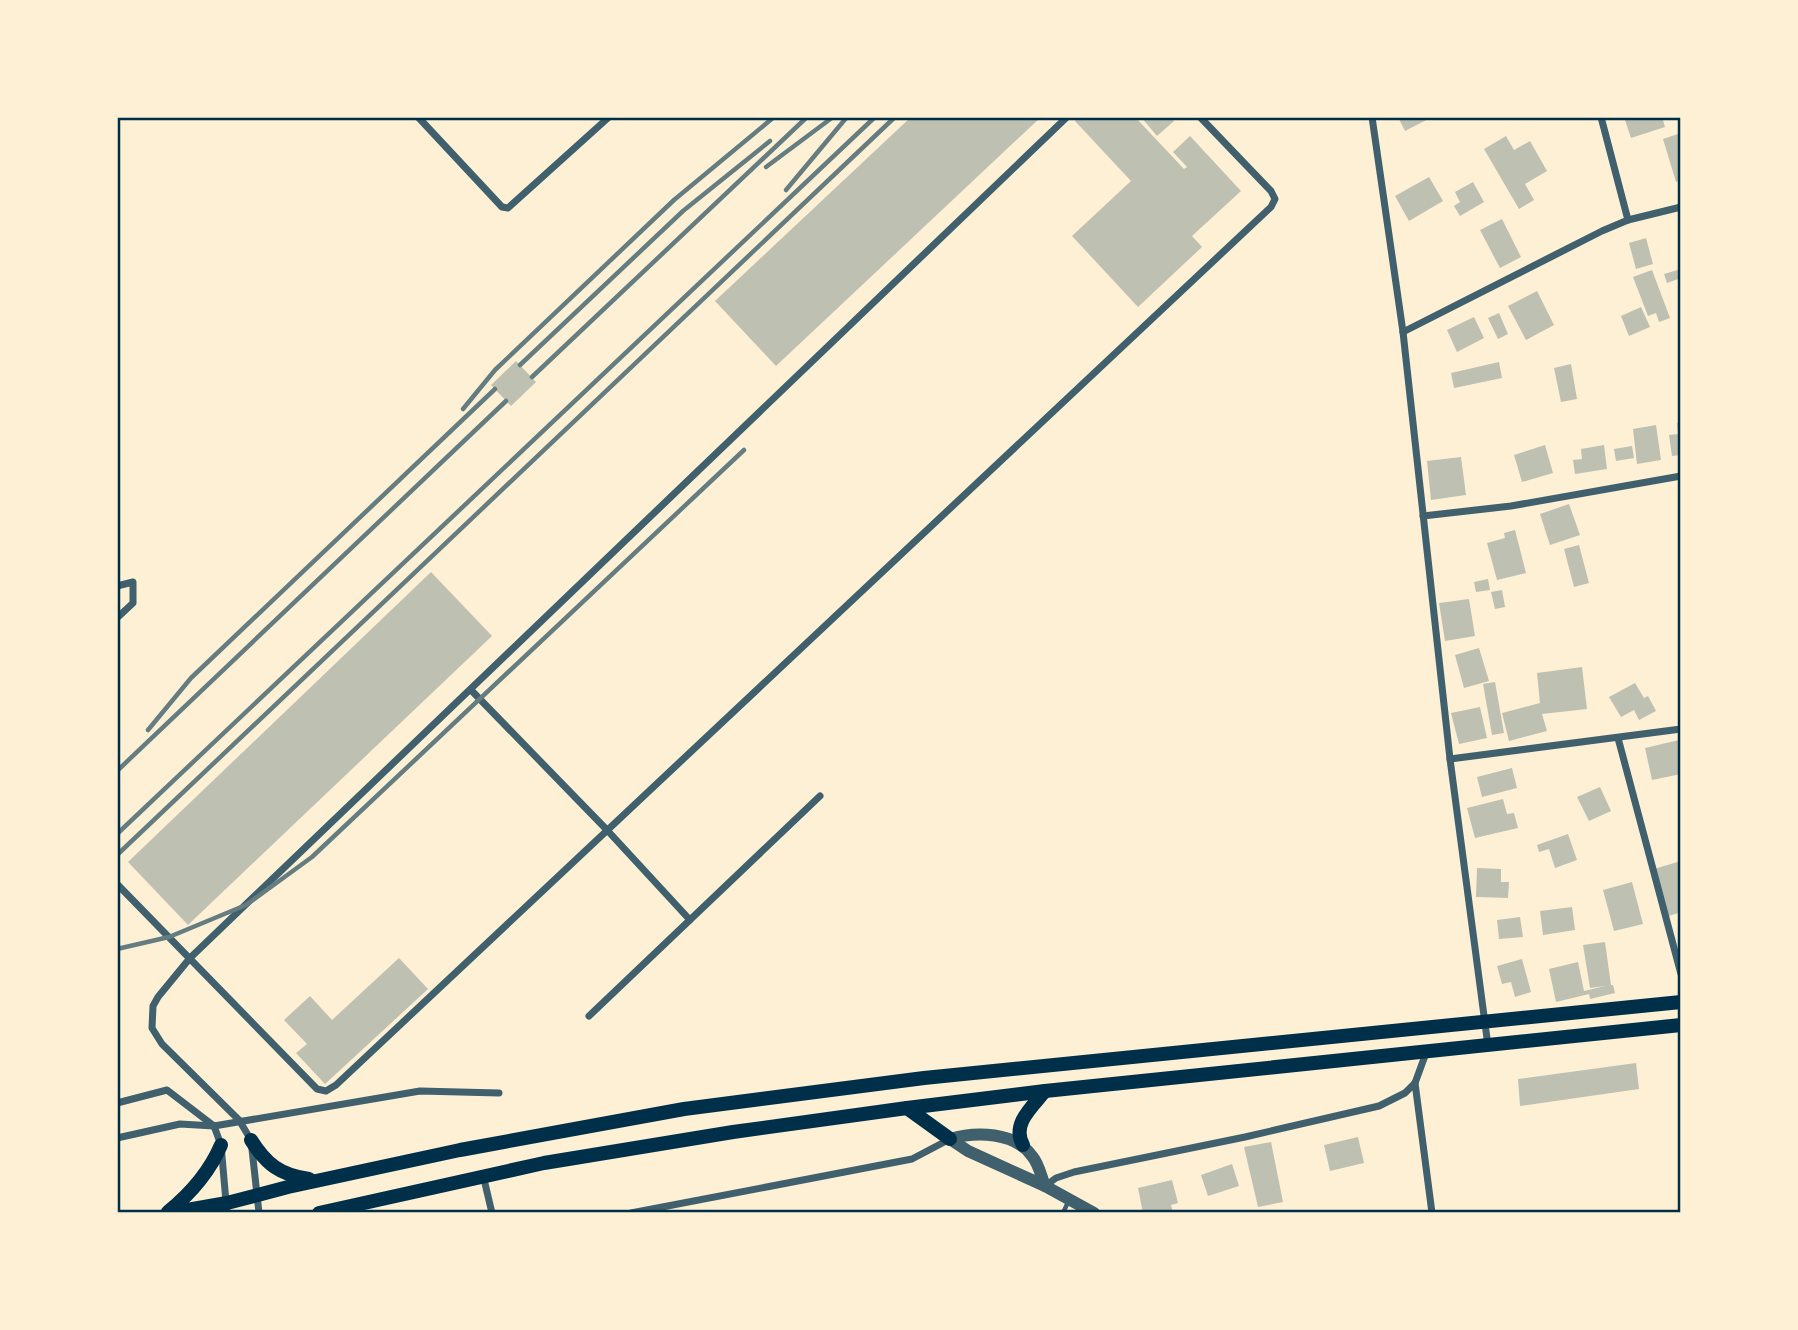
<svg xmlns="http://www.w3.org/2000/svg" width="1798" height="1330" viewBox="0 0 1798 1330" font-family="'IBM Plex Sans',sans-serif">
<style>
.building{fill:#bec0b2}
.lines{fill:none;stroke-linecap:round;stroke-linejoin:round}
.service{stroke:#3f606c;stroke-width:4.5}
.minor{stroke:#3f606c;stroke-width:7}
.tertiary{stroke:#3f606c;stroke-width:12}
.secondary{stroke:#003049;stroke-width:14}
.rail{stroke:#657d81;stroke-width:4.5}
.neatline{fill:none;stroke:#003049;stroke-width:2.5}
</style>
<rect width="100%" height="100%" fill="#fdf0d5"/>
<!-- building -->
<g class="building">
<path d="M911 117H1041L776 366 715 301Z"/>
<path d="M1079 117H1135L1184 169 1187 167 1173 152 1190 136 1241 191 1192 236 1202 247 1138 307 1072 236 1131 181 1075 121Z"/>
<path d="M1141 117H1171L1174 121 1157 136Z"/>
<path d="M1398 117H1432L1405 131Z"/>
<path d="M1624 117H1662L1665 127 1631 138Z"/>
<path d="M1681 133V180L1676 182 1663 139Z"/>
<path d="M1506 136 1514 150 1530 141 1547 171 1525 184 1534 200 1519 209 1484 149Z"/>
<path d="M1429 177 1443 201 1409 221 1395 196Z"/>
<path d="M1473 182 1484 202 1460 216 1454 206 1460 202 1455 192Z"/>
<path d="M1502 219 1521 257 1500 268 1480 230Z"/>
<path d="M1646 238 1653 264 1636 269 1629 243Z"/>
<path d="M1681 269V278L1667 283 1664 274Z"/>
<path d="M1652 270 1670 318 1659 322 1656 313 1648 316 1633 277Z"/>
<path d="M1537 291 1554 325 1526 340 1508 306Z"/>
<path d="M1641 307 1650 327 1629 336 1621 316Z"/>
<path d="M1499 313 1508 334 1498 339 1488 318Z"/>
<path d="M1474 317 1484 338 1457 352 1447 330Z"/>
<path d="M516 361 536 382 511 406 491 385Z"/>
<path d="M1499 362 1502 378 1454 388 1451 373Z"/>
<path d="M1571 364 1577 399 1561 402 1554 368Z"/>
<path d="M1681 422V455L1672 456 1669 435 1678 434 1677 423Z"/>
<path d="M1656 425 1661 460 1637 464 1633 429Z"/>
<path d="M1545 445 1553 473 1522 482 1514 455Z"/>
<path d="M1604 445 1607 469 1575 474 1573 460 1582 459 1581 449Z"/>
<path d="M1632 446 1634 458 1616 461 1614 449Z"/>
<path d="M1461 457 1466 495 1431 500 1427 461Z"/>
<path d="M1569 504 1580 535 1550 545 1540 514Z"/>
<path d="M1515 530 1526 573 1497 580 1487 543 1505 538 1504 533Z"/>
<path d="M1579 545 1589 583 1574 587 1564 549Z"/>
<path d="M431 572 492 636 188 925 128 862Z"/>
<path d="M1488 579 1490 590 1476 592 1474 582Z"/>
<path d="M1502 590 1505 607 1495 609 1491 592Z"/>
<path d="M1469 599 1475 636 1445 641 1439 603Z"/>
<path d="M1479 648 1489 681 1464 688 1455 655Z"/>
<path d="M1582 667 1587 709 1542 714 1547 731 1509 741 1502 713 1540 703 1537 673Z"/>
<path d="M1495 682 1504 733 1492 735 1483 684Z"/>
<path d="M1635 683 1644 698 1648 696 1656 711 1639 720 1634 710 1621 717 1609 697Z"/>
<path d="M1480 707 1487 738 1459 744 1451 713Z"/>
<path d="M1679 740 1681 774 1652 780 1645 748Z"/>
<path d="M1512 768 1517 788 1482 797 1477 777Z"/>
<path d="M1600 787 1611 811 1589 821 1577 797Z"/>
<path d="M1503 799 1507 814 1514 813 1518 828 1475 838 1467 808Z"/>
<path d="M1568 834 1577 860 1555 868 1549 849 1539 852 1537 845Z"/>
<path d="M1681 861V912L1669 916 1654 869Z"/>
<path d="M1477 868 1501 869V882H1509L1508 898 1476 897Z"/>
<path d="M1632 882 1643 924 1614 931 1603 890Z"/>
<path d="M1572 907 1575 930 1543 935 1540 911Z"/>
<path d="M1520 917 1523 937 1499 939 1497 920Z"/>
<path d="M1605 942 1611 985H1613L1615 993 1590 999 1589 994 1556 1002 1549 969 1578 962 1584 991 1605 986 1590 988 1583 945Z"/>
<path d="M399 958 428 989 325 1084 296 1053 307 1044 284 1020 310 996 332 1020Z"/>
<path d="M1522 959 1531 992 1515 997 1511 982 1502 984 1497 966Z"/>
<path d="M1636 1063 1639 1089 1520 1106 1518 1079Z"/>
<path d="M1358 1137 1364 1163 1330 1171 1324 1145Z"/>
<path d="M1271 1142 1283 1202 1258 1207 1244 1147Z"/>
<path d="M1232 1164 1239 1186 1208 1196 1201 1175Z"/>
<path d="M1172 1180 1178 1203 1171 1205 1173 1213H1143L1138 1188Z"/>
</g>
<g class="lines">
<!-- service -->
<path class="service" d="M1063 1213 1069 1200"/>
<!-- minor -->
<g class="minor">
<path d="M418 117 502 207 508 208 609 117"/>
<path d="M1372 117 1403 332 1450 759 1488 1046"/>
<path d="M1601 117 1628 220"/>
<path d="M1403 332 1602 231 1628 220 1681 207"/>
<path d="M1423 516 1511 506 1681 476"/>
<path d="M117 586 133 582V603L117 618"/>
<path d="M471 690 607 830 690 920"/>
<path d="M1618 738 1681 974"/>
<path d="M1450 759 1681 729"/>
<path d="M117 884 317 1089 326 1091 336 1085 1271 207 1275 199 1271 191 1200 117"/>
<path d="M589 1016 820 796"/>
<path d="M1426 1053 1415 1083 1432 1213"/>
<path d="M117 1103 167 1090 214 1126 221 1145 227 1213"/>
<path d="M117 1138 180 1124 214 1126 420 1091 499 1093"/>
<path d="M483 1175 492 1213"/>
<path d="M1045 1186 1056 1178 1074 1172 1245 1137 1379 1106 1405 1093 1415 1083"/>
<path d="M259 1213 251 1140 239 1120 162 1044 152 1028 153 1006 158 997 190 958 1067 117"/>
<path d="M631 1213 912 1159 950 1139"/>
</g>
<!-- tertiary -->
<g class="tertiary">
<path d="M950 1139 968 1151 1045 1186 1094 1213"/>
<path d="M950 1139C976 1131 1015 1132 1032 1156 1039 1164 1041 1176 1045 1186"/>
</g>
<!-- secondary -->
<g class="secondary">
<path d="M907 1108 950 1139"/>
<path d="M251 1140C266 1164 280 1175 309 1179"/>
<path d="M1023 1145C1011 1124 1033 1106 1045 1091"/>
<path d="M168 1212C190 1194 210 1171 221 1145"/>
<path d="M170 1213 227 1203 288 1187 460 1150 684 1109 924 1078 1681 1002"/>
<path d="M319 1213 544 1163 733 1132 907 1108 1045 1091 1681 1025"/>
</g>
<!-- rail -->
<g class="rail">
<path d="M766 167 833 117"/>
<path d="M786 190 847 117"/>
<path d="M520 365 683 211 770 141"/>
<path d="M532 377 807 117"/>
<path d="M463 409 495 370 674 200 774 117"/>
<path d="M148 730 191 678 495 389"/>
<path d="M117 771 506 401"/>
<path d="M117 834 875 117"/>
<path d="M117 855 895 117"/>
<path d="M117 949 169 937 246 905 312 857 744 450"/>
</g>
</g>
<!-- border -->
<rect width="1798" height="1330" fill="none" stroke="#fdf0d5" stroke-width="238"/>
<rect x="119" y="119" width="1560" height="1092" class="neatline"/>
</svg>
